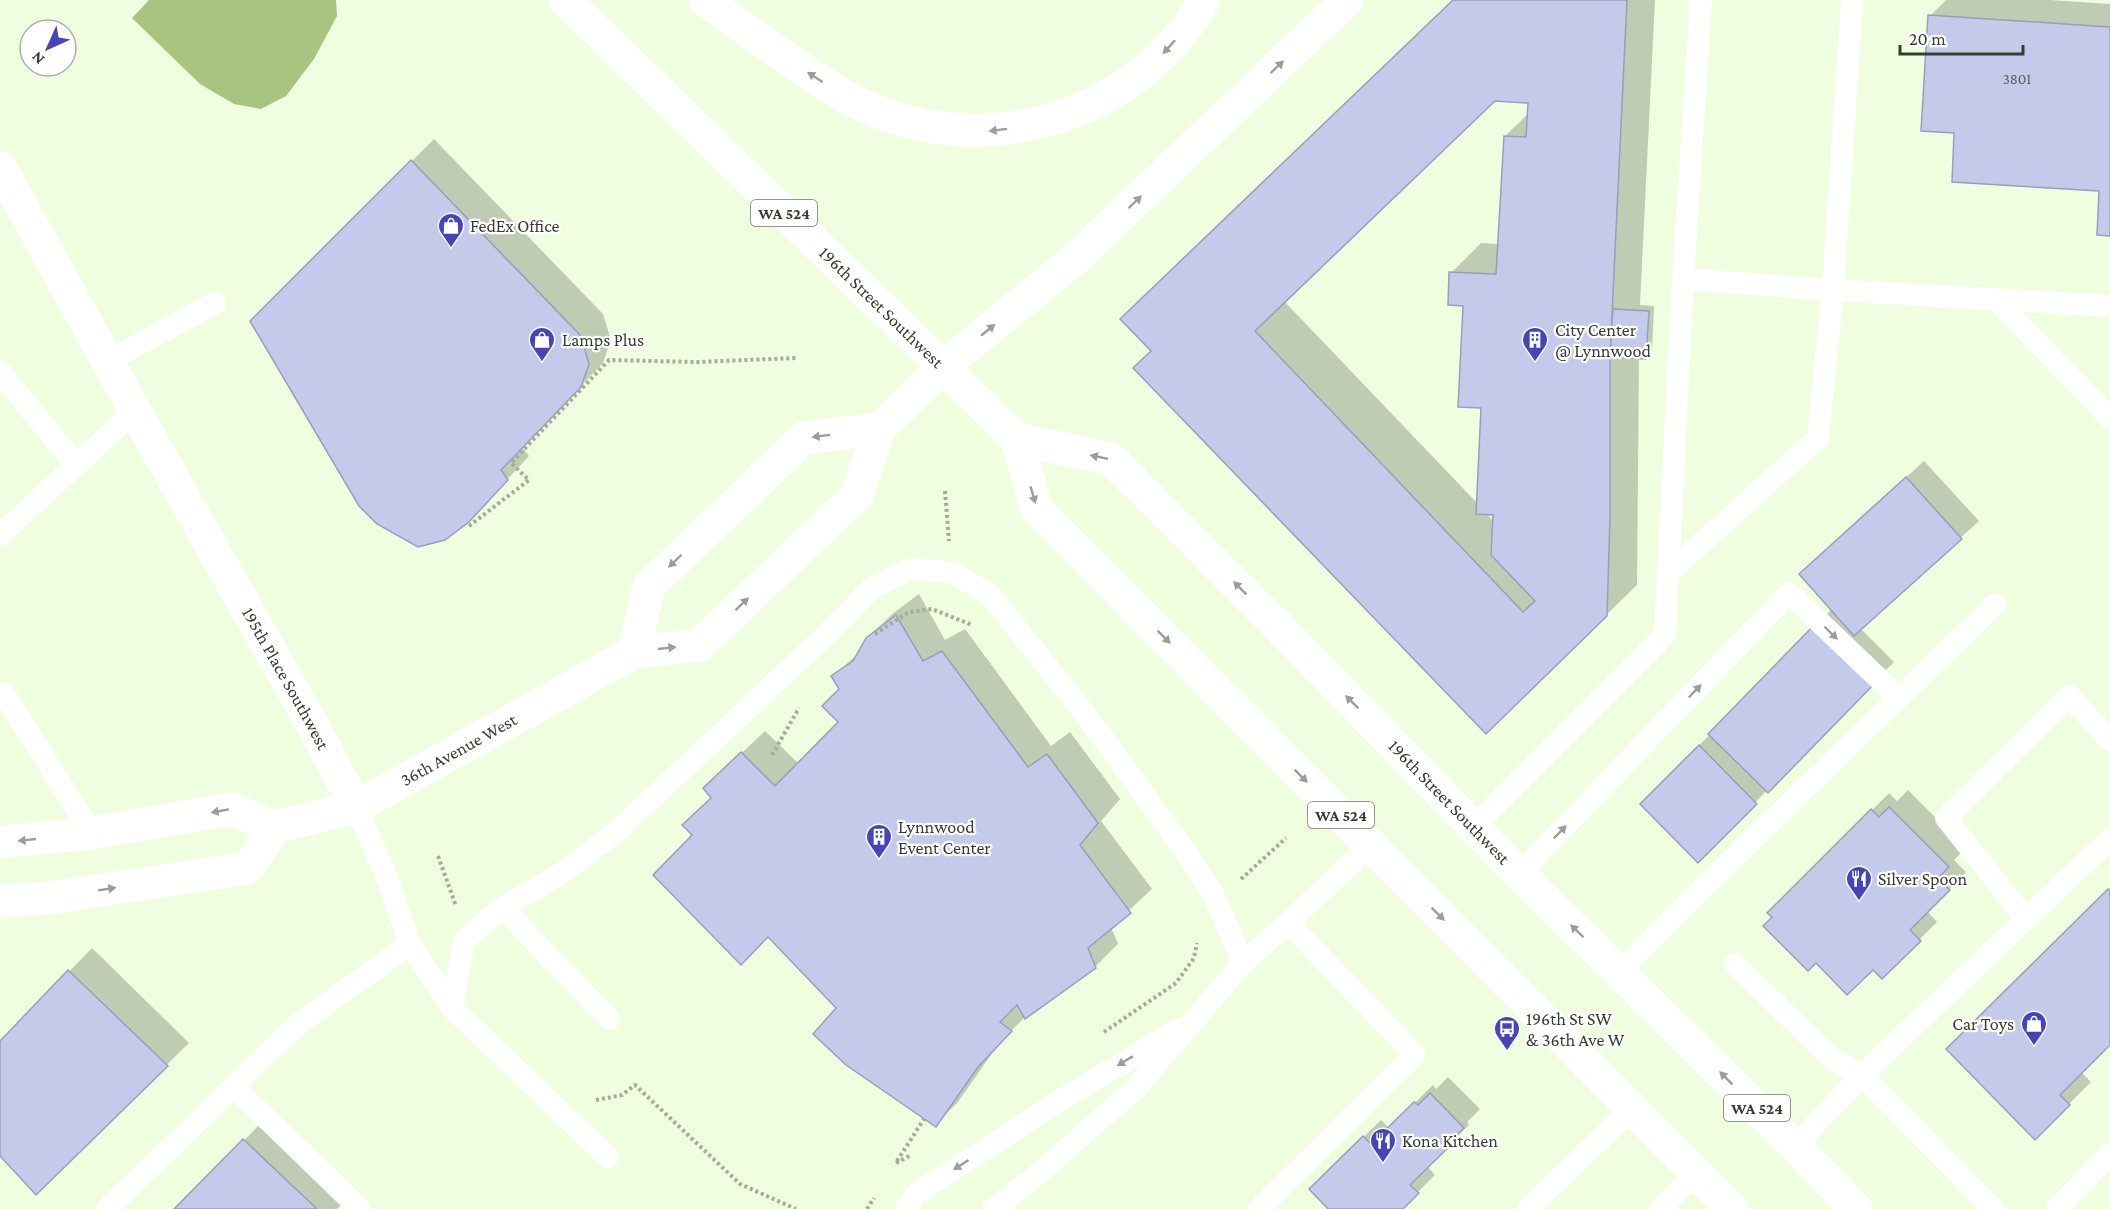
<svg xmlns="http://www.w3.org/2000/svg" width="2110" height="1209" viewBox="0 0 2110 1209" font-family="'Crimson Pro',serif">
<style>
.water{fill:#a7c581}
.shadow{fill:#0003;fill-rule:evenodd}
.building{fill:#c4cae9;stroke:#999ebc;stroke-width:1.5;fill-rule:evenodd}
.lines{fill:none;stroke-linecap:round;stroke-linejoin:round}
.path{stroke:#a2ad96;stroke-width:4;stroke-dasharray:3 3;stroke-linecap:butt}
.lane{stroke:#fff;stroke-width:22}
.street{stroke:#fff;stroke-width:33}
.secondary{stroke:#fff;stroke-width:33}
.primary{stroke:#fff;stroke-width:33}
.highway{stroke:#fff;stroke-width:33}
.oneway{fill:#9b9e98}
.labels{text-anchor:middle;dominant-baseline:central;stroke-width:4.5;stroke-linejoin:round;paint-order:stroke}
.number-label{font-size:15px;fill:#5a605f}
.shield{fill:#fff;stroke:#73776f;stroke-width:1.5}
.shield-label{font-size:16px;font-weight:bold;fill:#373d31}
.poi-label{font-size:18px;fill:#373d31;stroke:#fff;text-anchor:start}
.street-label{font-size:18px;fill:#373d31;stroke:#fff}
</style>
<rect width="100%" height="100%" fill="#effedf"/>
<!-- water -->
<path class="water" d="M149 0H336L337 16 314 59 286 96 261 109 234 104 200 84 132 18Z"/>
<!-- shadow -->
<g class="shadow">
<path d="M1454 0H1655L1640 305 1654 306 1652 351 1646 357H1639L1637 585 1486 732 1153 351ZM1495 100 1529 102V113L1505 136 1499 244 1481 243 1451 273 1465 304 1483 407 1478 504 1284 301ZM1486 513 1495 514 1494 522Z"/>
<path d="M1946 0H2050L2110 4V235L2101 190 1956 132 1930 16Z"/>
<path d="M434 139 603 314 611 340 603 363 522 447 529 456 468 521 252 321Z"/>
<path d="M1924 461 1979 521 1861 629 1894 662 1698 860 1642 804 1832 609 1801 574Z"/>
<path d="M919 594 945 640 965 629 1051 746 1070 732 1120 799 1101 821 1152 889 1111 927 1118 944 1095 967 1025 1017 1000 1042 958 1102 935 1125 694 835 728 766 765 731 799 764 840 722 841 689 833 676 861 651 867 639 891 615Z"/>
<path d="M1908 790 1966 848 1954 860 1966 872 1927 911 1937 922 1882 977 1873 967 1774 917 1770 913 1889 793 1897 801Z"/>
<path d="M2110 890V1043L2081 1072 2091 1082 2035 1138 1948 1050Z"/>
<path d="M92 948 189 1043 36 1193 0 1154V1043Z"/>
<path d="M1448 1077 1480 1109 1467 1122 1469 1125 1427 1166 1435 1175 1401 1209H1331L1311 1189 1381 1120 1389 1128 1433 1085 1436 1089Z"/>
<path d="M266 1118 349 1196 337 1209H177Z"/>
</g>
<!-- building -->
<g class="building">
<path d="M1453 0H1627L1610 357V518L1607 616 1486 734 1133 368 1151 351 1120 319ZM1495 101 1528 103 1526 137 1504 136 1496 274 1449 272 1448 305 1463 306 1458 407 1481 408 1476 514 1493 515 1491 555 1535 601 1523 612 1255 331Z"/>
<path d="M1928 15 2110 27V236L2097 235 2099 191 1952 182 1954 133 1921 131Z"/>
<path d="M411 160 581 336 589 364 581 387 501 470 508 480 469 522 445 540 418 547 377 524 359 506 250 321Z"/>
<path d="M1613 309 1649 311 1646 359 1610 357Z"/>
<path d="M1906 477 1962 539 1854 636 1799 574Z"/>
<path d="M896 615 923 661 942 651 1028 767 1047 754 1098 823 1080 845 1131 913 1088 948 1096 968 1025 1019 1017 1005 1000 1022 1012 1031 978 1067 936 1127 846 1065 813 1034 836 1008 768 937 741 965 653 875 692 835 682 825 711 798 703 788 741 752 775 786 838 722 822 706 839 689 831 676 853 661 866 638Z"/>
<path d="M1818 621 1878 680 1768 793 1708 734Z"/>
<path d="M1699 745 1757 804 1698 863 1640 804Z"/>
<path d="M1889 807 1949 867 1938 878 1950 890 1910 930 1921 941 1882 979 1873 970 1847 995 1816 963 1808 971 1763 926 1772 917 1767 913 1871 809 1879 817Z"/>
<path d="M2108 889 2110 891V1045L2060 1095 2070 1105 2035 1140 1946 1049Z"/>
<path d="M68 970 168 1066 36 1195 0 1156V1041Z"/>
<path d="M1430 1093 1464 1128 1451 1141 1453 1143 1410 1185 1419 1193 1403 1209H1328L1309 1189 1363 1136 1371 1144 1414 1102 1418 1105Z"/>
<path d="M243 1139 317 1209H174Z"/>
</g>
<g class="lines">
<!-- path -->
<g class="path">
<path d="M945 491 949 541"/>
<path d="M469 526 529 480 511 463 609 360 698 362 796 358"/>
<path d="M875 634 909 612 932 609 972 625"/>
<path d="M772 755 799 708"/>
<path d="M438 856 456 906"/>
<path d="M1241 879 1286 838"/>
<path d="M1104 1032 1176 983 1194 958 1197 943"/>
<path d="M596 1100 622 1095 635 1085 740 1184 796 1209"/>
<path d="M897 1161 924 1119"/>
<path d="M896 1163 911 1155"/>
<path d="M867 1209 874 1198"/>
</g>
<!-- lane -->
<g class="lane">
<path d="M1852 0 1833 290 2110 306"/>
<path d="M1996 300 2110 418"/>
<path d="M108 361 215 303"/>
<path d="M0 372 76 465"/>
<path d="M0 535 135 411"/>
<path d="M1667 574 1818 438 1833 290 1683 279"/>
<path d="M0 695 4 694 92 833"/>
<path d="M356 807 386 875 410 944 452 1008 608 1157"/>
<path d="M1473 827 1665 635 1683 279 1701 0"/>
<path d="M1519 874 1789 593 1898 697"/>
<path d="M503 907 546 954 609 1019"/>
<path d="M2026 919 1946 818 2069 696 2110 740"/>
<path d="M1735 964 1832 1059 1862 1075 1795 1146"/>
<path d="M1619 972 1706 885 1995 604"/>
<path d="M452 1008 464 941 500 909 562 873 616 832 822 639 872 588 910 569 952 572 990 595 1086 715 1185 851 1213 894 1243 963"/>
<path d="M233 1086 360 1209"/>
<path d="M107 1209 297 1025 410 944"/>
<path d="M906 1209 916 1194 1051 1106 1177 1030"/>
<path d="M993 1209 1031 1180 1135 1089 1243 963 1288 923 1370 845"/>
<path d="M1259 1209 1415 1054 1288 923"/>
<path d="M1528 1209 1632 1109"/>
<path d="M1660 1209 1696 1173"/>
<path d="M1993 1209 1862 1075 2110 839"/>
<path d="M2057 1209 2110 1154"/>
</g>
<!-- street -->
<path class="street" id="s1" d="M0 167 135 411 309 719 356 807"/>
<!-- secondary -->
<g class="secondary">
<path d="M634 652 649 586 804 438 879 429"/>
<path id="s2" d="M0 842 92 833 231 809 275 827 356 807 634 652 700 645 857 495 879 429 943 367"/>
<path d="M0 901 49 898 248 868 275 827"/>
</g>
<!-- primary -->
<g class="primary">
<path id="s3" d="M565 0 1017 439 1111 459 1282 630 1519 874 1795 1146 1856 1209"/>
<path d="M1017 439 1037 510 1732 1209"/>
</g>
<!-- highway -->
<g class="highway">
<path d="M705 0C735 23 767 44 798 66 819 80 841 96 864 106 986 162 1137 118 1204 0"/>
<path d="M943 367 1076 258 1347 0"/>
</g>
</g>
<!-- one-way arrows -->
<defs><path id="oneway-solid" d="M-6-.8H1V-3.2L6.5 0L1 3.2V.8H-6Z" transform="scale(1.5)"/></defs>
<g class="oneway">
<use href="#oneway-solid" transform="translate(1169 47) rotate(132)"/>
<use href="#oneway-solid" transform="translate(1277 67) rotate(-44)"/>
<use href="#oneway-solid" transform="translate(815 77) rotate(-147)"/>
<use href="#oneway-solid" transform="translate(998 130) rotate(173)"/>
<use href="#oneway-solid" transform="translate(1135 202) rotate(-44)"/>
<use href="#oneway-solid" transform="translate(988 330) rotate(-39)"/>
<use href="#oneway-solid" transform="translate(821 436) rotate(173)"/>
<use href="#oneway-solid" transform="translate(1099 457) rotate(-168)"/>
<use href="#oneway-solid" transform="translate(1033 495) rotate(74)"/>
<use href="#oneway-solid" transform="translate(675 561) rotate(136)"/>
<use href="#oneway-solid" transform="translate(1240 588) rotate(-135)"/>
<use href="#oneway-solid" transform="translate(742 604) rotate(-44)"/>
<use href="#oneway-solid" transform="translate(1831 633) rotate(44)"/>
<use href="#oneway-solid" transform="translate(1164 637) rotate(45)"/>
<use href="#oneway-solid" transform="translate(667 648) rotate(-6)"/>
<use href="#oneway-solid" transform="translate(1695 691) rotate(-46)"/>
<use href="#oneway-solid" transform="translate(1352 702) rotate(-135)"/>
<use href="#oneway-solid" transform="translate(1301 776) rotate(45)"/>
<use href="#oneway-solid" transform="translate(220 811) rotate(170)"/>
<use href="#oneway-solid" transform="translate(1560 832) rotate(-46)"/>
<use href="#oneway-solid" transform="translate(27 840) rotate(174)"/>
<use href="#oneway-solid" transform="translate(107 889) rotate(-9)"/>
<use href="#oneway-solid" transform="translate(1438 914) rotate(45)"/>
<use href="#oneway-solid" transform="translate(1577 931) rotate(-136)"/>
<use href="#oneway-solid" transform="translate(1125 1061) rotate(149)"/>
<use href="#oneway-solid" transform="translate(1726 1078) rotate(-135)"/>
<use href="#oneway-solid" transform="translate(961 1165) rotate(147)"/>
</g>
<!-- icons -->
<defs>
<symbol id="shop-pin" viewBox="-11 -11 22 30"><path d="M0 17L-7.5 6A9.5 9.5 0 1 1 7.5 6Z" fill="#4744ba" stroke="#fff"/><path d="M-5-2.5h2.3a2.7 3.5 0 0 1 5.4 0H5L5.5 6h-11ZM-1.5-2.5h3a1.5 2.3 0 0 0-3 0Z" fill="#fff"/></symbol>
<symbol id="building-pin" viewBox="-11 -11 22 30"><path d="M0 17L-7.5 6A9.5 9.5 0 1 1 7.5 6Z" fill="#4744ba" stroke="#fff"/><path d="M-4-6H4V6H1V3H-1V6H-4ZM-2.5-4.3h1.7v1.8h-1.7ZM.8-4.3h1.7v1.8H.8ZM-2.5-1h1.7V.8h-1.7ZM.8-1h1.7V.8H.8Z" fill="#fff"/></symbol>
<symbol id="restaurant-pin" viewBox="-11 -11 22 30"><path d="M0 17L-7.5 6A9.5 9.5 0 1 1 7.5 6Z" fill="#4744ba" stroke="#fff"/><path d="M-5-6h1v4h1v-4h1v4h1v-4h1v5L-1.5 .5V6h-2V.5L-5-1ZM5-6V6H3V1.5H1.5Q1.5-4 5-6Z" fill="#fff"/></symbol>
<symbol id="bus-pin" viewBox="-11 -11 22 30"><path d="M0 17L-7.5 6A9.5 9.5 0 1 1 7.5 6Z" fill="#4744ba" stroke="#fff"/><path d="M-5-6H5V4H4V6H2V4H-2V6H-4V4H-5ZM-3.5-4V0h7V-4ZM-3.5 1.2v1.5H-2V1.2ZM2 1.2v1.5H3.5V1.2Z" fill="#fff"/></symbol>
</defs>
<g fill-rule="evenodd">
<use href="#shop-pin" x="436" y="211" width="30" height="40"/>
<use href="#shop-pin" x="527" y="325" width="30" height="40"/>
<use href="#building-pin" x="1520" y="325" width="30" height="40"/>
<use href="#building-pin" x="864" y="822" width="30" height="40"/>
<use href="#restaurant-pin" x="1844" y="864" width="30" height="40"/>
<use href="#shop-pin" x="2019" y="1009" width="30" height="40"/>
<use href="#bus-pin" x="1492" y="1014" width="30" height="40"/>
<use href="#restaurant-pin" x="1368" y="1126" width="30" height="40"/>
</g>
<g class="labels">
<!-- number labels -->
<g class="number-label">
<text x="2017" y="79">3801</text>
</g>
<!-- shield labels -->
<g class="shield">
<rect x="751" y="200" width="66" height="26" rx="4.5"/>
<rect x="1308" y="802" width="66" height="26" rx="4.5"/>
<rect x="1724" y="1095" width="66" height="26" rx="4.5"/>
</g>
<g class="shield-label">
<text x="784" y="213">WA 524</text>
<text x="1341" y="815">WA 524</text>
<text x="1757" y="1108">WA 524</text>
</g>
<!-- poi labels -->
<g class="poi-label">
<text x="470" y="226">FedEx Office</text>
<text x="1555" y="330">City Center<tspan x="1555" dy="21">@ Lynnwood</tspan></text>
<text x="562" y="340">Lamps Plus</text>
<text x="898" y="827">Lynnwood<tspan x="898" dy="21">Event Center</tspan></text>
<text x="1878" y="879">Silver Spoon</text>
<text x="1526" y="1019">196th St SW<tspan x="1526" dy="21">&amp; 36th Ave W</tspan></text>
<text x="2014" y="1024" text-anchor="end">Car Toys</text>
<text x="1402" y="1141">Kona Kitchen</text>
</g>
<!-- street labels -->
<g class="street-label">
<text stroke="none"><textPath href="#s3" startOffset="441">196th Street Southwest</textPath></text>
<text stroke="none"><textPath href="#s1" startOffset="586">195th Place Southwest</textPath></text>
<text stroke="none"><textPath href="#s2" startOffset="482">36th Avenue West</textPath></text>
<text stroke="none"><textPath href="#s3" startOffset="1208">196th Street Southwest</textPath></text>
</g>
</g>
<!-- north arrow -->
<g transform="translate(48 48) rotate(225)"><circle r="28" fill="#ffffff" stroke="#afb1ad" stroke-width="1.5"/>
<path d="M0-4.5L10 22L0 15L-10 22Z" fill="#4744ba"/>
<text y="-9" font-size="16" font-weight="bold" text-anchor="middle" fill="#373d31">N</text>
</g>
<!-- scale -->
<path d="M1900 45v9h123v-9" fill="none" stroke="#373d31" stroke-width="3"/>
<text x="1909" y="45" font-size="18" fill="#373d31" stroke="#ffffff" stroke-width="4.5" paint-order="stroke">20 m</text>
</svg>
